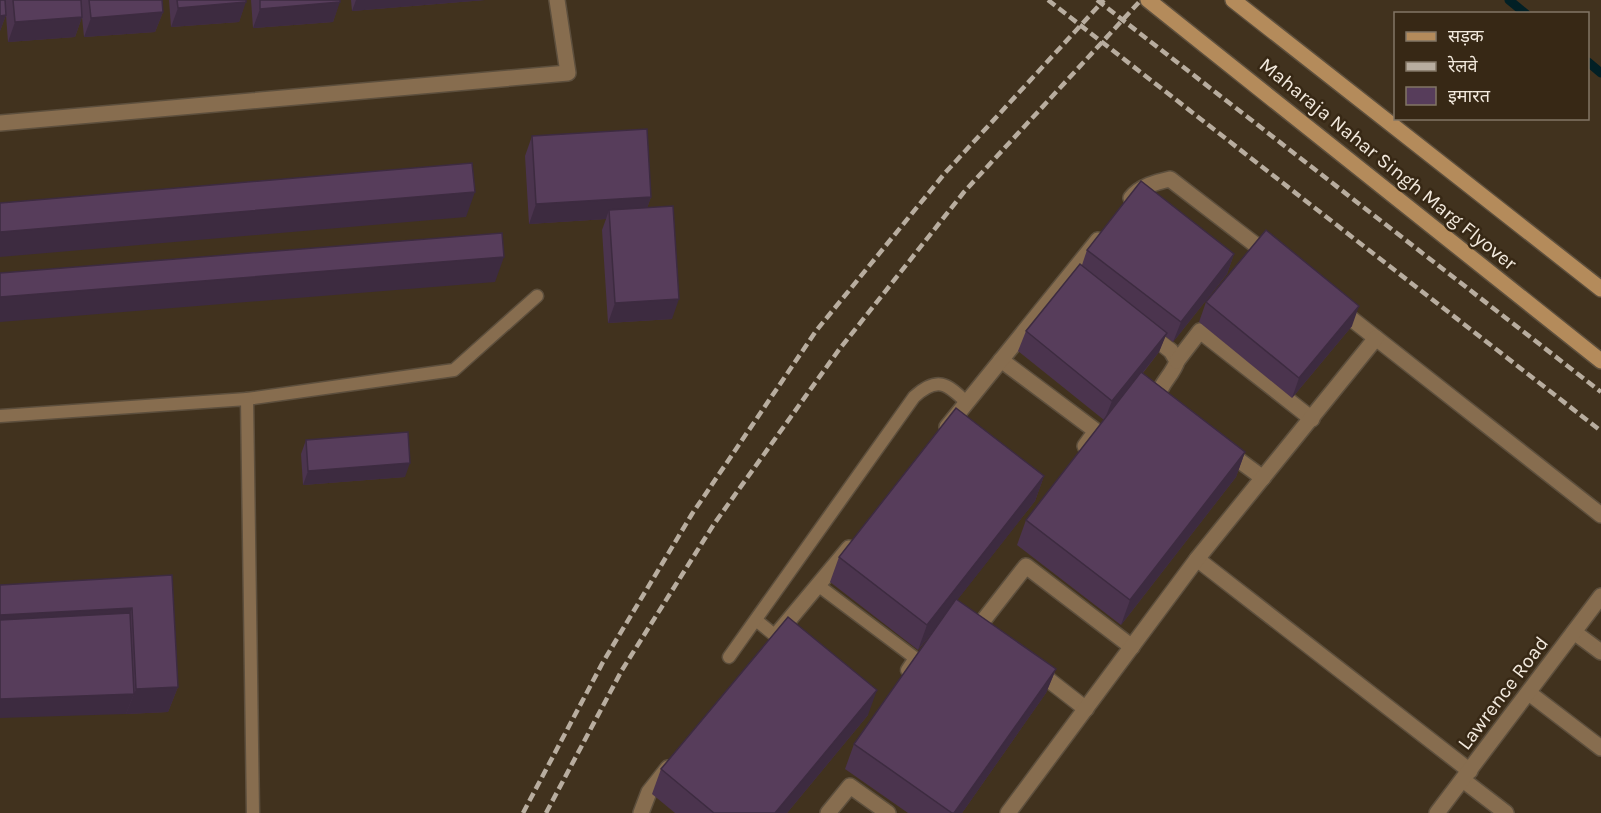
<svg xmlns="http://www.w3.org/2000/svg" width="1601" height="813" viewBox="0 0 1601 813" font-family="Karla,'Noto Sans Devanagari',sans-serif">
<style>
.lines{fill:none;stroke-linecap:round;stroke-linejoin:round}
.stream{stroke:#022025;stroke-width:9}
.service-casing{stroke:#5d4f3d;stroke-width:15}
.minor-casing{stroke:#5d4f3d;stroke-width:18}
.secondary-casing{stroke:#5d4f3d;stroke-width:18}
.service{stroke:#876d4f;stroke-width:12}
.minor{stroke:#876d4f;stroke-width:15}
.secondary{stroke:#b48b5b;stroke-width:15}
.rail{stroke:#b8ad9f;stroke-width:4.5;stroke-dasharray:9 4.5;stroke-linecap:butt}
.wall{fill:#4b344e}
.shaded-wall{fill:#3d2b40}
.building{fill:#573d5b;stroke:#3d2b40;stroke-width:1.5}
.labels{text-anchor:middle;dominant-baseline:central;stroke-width:5;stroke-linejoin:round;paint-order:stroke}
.street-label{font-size:20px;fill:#f3eade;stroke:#372815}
</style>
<rect width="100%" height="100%" fill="#41321e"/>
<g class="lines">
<!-- stream -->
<g class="stream">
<path d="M1509 0 1526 14"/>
<path d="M1588 62 1601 73"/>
</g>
<defs>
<g id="service">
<path d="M247 399 454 370 537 296"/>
<path d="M0 416 247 399 253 813"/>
<path d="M819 586 915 658 907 670"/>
<path d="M756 620 783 642"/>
<path d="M729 657 914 397C937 376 947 383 967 403"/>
</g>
<g id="minor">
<path d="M0 123 568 73 557 0"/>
<path d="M1131 198C1140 186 1157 182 1170 179L1270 256"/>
<path d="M1339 309 1601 515"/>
<path d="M1147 332 1171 351 1177 361C1173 375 1160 383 1158 397L1162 404"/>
<path d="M1001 360 1096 431 1085 446"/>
<path d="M1177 361 1200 331 1312 419"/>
<path d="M947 427 1098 240"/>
<path d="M1225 450 1263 478"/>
<path d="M1197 559 1470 771"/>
<path d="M1574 632 1601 652"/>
<path d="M778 633 849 548"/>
<path d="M988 634 979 626 1026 566 1132 647"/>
<path d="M1036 670 1086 709"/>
<path d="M1529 693 1601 748"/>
<path d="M1463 780 1506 813"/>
<path d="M641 813 649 792 668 768"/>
<path d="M828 813 850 786 888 813"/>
<path d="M1008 813 1197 559 1376 338"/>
<path d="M1437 813 1601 596"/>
</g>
<g id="secondary">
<path d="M1148 0 1601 361"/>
<path d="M1233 0 1601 289"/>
</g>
</defs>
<!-- service casing -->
<use href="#service" class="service-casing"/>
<!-- minor casing -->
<use href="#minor" class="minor-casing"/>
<!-- secondary casing -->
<use href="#secondary" class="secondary-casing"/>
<!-- service -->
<use href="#service" class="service"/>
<!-- minor -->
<use href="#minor" class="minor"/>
<!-- secondary -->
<use href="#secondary" class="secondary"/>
<!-- rail -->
<g class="rail">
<path d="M1048 0 1601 431"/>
<path d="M1097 0 1601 392"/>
<path d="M523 813 603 662 692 514 816 331 945 173 1104 0"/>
<path d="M546 813 622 670 714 524 838 351 964 192 1141 0"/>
</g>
</g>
<!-- wall -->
<g class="wall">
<path d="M0 0H162L163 12 155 32 84 37 82 17 75 37 8 42 6 15 0 31Z"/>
<path d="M169 0H246L239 22 171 27Z"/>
<path d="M251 0H340L333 22 253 28Z"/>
<path d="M351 0H485L352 11Z"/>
<path d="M532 136 651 197 647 208 672 319 608 323 602 230 606 219 529 224 525 156Z"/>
<path d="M1087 250 1234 254 1227 274 1173 342 1165 336 1159 352 1143 373 1245 452 1236 477 1121 625 1017 545 1026 520 1104 420 1018 351 1026 331 1082 265Z"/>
<path d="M1206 302 1352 326 1292 398 1199 322Z"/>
<path d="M306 440 405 477 303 485 301 454Z"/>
<path d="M1044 476 1035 501 957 600 1056 669 1046 693 962 813H908L845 769 854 744 935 629 918 650 830 582 839 557Z"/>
<path d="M172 575 178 687 168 712 126 714 0 585Z"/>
<path d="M868 715 787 813H675L652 794 661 769Z"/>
</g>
<!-- shaded-wall -->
<g class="shaded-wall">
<path d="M356 0H485L352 11Z"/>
<path d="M246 2 239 22 171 27 178 8Z"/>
<path d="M340 2 333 22 253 28 260 9Z"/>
<path d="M163 12 155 32 84 37 91 18Z"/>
<path d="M6 15 0 31V16Z"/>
<path d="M82 17 75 37 8 42 15 22Z"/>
<path d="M475 192 466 217 0 257V232Z"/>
<path d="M651 197 644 217 609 210 606 219 529 224 536 204Z"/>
<path d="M1234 254 1227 274 1173 342 1181 322Z"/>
<path d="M504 257 495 282 0 322V297Z"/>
<path d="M679 299 672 319 608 323 615 303Z"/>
<path d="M1359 306 1352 326 1292 398 1299 378Z"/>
<path d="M1167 333 1159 352 1104 421 1112 401Z"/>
<path d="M1245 452 1236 477 1121 625 1130 600Z"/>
<path d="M410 463 405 477 303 485 308 471Z"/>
<path d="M1044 476 1035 501 918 650 927 625Z"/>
<path d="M132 608 123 633 0 640V615Z"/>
<path d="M1056 669 1046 693 962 813H954Z"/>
<path d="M178 687 168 712 126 714 136 689Z"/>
<path d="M877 690 868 715 787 813H775Z"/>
<path d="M134 694 126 714 0 718V699Z"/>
</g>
<!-- building -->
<g class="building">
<path d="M0 0H5L6 15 0 16Z"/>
<path d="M13 0H81L82 17 15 22Z"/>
<path d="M89 0H162L163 12 91 18Z"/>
<path d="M177 0H246V2L178 8Z"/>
<path d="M260 0H340V2L260 9Z"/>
<path d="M647 129 651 197 536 204 532 136Z"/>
<path d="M472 163 475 192 0 232V203Z"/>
<path d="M1141 181 1234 254 1181 322 1087 250Z"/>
<path d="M673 206 679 299 615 303 609 210Z"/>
<path d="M1266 230 1359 306 1299 378 1206 302Z"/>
<path d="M502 233 504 257 0 297V273Z"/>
<path d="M1080 264 1167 333 1112 401 1026 331Z"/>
<path d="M1141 372 1245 452 1130 600 1026 520Z"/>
<path d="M956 408 1044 476 927 625 839 557Z"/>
<path d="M408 432 410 463 308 471 306 440Z"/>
<path d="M172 575 178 687 136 689 132 608 0 615V585Z"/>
<path d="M956 599 1056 669 954 813H952L854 744Z"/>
<path d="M130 613 134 694 0 699V620Z"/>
<path d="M788 617 877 690 775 813H714L661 769Z"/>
</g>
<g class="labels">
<!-- street labels -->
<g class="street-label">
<text transform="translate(1388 164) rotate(39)">Maharaja Nahar Singh Marg Flyover</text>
<text transform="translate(1503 693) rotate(-53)">Lawrence Road</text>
</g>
</g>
<!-- legend -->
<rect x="1394" y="12" width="195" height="108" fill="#372815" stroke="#827665" stroke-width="1.5"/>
<rect x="1406" y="32" width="30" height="9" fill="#b48b5b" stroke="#827665" stroke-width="1.5"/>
<text x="1448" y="42" font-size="18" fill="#f3eade">सड़क</text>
<rect x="1406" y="62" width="30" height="9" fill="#b8ad9f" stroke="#827665" stroke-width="1.5"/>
<text x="1448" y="72" font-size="18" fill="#f3eade">रेलवे</text>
<rect x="1406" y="87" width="30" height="18" fill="#573d5b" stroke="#827665" stroke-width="1.5"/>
<text x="1448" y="102" font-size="18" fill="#f3eade">इमारत</text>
</svg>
